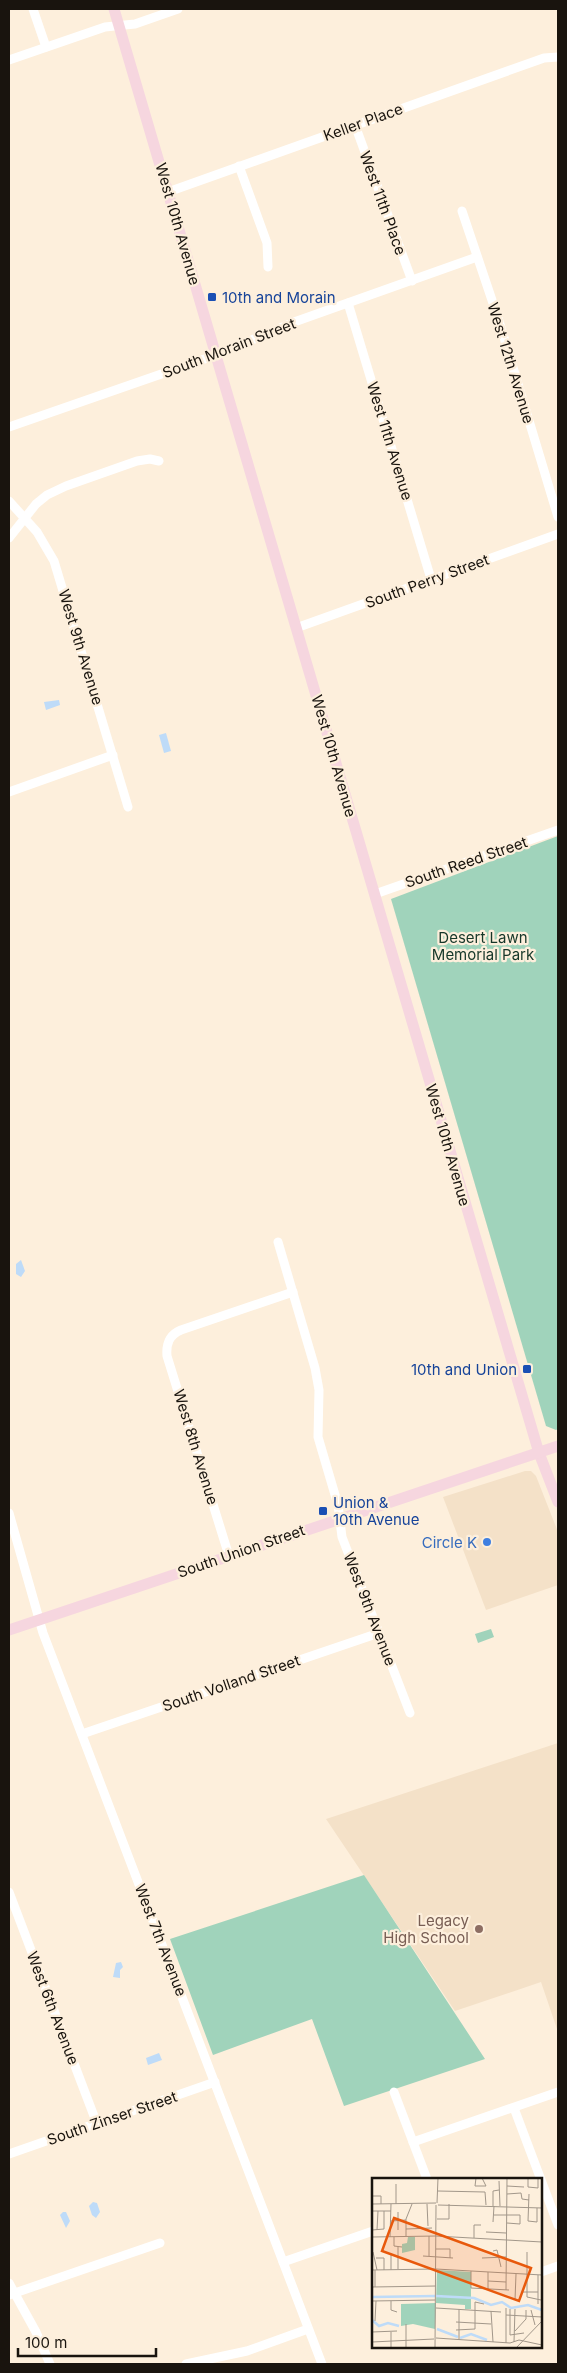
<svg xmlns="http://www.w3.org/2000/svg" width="567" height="2373" viewBox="0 0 567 2373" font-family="Inter,sans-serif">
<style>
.built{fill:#f4e1c8}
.green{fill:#a0d3bb}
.water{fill:#bedbf8}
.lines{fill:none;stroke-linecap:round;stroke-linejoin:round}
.minor{stroke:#fff;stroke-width:9}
.major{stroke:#f6d6df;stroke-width:11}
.transit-dot{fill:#1a4fb4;stroke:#fdefdc;stroke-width:2}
.shop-dot{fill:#3f7fe0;stroke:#fdefdc;stroke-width:2}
.education-dot{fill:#8d6e63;stroke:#fdefdc;stroke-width:2}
.labels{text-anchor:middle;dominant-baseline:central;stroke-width:4.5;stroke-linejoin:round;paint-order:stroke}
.street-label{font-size:15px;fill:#19140e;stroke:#fdefdc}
.transit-label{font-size:15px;fill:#164399;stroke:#fdefdc;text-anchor:start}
.park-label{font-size:15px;fill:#163729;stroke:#fdefdc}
.shop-label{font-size:15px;fill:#366cbe;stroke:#fdefdc;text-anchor:end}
.education-label{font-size:15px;fill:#785e54;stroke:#fdefdc;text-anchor:end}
.inset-river{fill:none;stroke:#bedbf8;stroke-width:2.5}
.inset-road{fill:none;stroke:#a2978a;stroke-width:1}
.view{fill:#e8590c;fill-opacity:0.15;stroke:#e8590c;stroke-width:2.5}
.inset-edge{fill:none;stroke:#19140e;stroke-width:2.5}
</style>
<rect width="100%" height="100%" fill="#fdefdc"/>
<!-- built -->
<g class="built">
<path d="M525 1471H531L536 1476 558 1532V1585L486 1610 443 1497Z"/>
<path d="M558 1743V2032L541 1982 455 2011 326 1819Z"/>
</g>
<!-- green -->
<g class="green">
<path d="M558 836V1429L556 1430 546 1426 391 899Z"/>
<path d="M491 1629 494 1637 478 1643 475 1634Z"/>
<path d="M364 1875 485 2059 344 2106 312 2019 213 2055 170 1939Z"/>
</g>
<!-- water -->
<g class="water">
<path d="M59 700 60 705 46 710 44 702Z"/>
<path d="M166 733 171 751 164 753 159 735Z"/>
<path d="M21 1260 25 1271 21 1277 16 1274V1264Z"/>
<path d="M121 1962 123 1967 120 1970V1978L113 1977 116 1963Z"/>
<path d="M159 2053 162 2060 148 2065 146 2058Z"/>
<path d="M93 2202 97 2203 100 2212 96 2218 92 2215 89 2206Z"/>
<path d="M63 2212H66L70 2221 66 2228 60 2215Z"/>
</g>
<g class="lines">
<!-- minor -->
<g class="minor">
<path d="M33 9 46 47"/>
<path d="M9 60 105 27 135 24 178 9"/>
<path d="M355 125 412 281"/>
<path d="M239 166 267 243 268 267"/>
<path d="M168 192 544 58 558 57"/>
<path d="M462 211 499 321 558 517"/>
<path d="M348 303 431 579"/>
<path d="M9 427 216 355 297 321 477 257"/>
<path d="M9 501 37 532 54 561 128 807"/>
<path d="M9 538 36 504 47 495 66 486 137 461 150 459 159 461"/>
<path d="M296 628 558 534"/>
<path d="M9 792 113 755"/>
<path d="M375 894 558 830"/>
<path d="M278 1242 315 1368 319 1390 318 1437 338 1505 342 1537 410 1713"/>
<path d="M9 1513 43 1633 322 2364"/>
<path d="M229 1556 167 1356C166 1344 169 1335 181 1330L293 1292"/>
<path d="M82 1734 379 1633"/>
<path d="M9 1892 97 2124"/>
<path d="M394 2092 427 2179"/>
<path d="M514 2108 558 2225"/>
<path d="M413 2142 558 2092"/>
<path d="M9 2154 215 2082"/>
<path d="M283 2262 373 2231"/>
<path d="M541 2272 558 2266"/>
<path d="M9 2283 36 2332 50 2364"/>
<path d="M9 2295 160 2243"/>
<path d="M186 2364 247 2351 308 2329"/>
</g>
<!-- major -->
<g class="major">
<path d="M114 9 539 1453 558 1502"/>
<path d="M9 1630 558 1446"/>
</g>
</g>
<!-- markers -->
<g class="transit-dot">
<rect x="207" y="292" width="10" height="10" rx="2.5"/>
<rect x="522" y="1364" width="10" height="10" rx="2.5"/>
<rect x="318" y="1506" width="10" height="10" rx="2.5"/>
</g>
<circle class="shop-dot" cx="487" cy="1542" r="5"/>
<circle class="education-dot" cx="479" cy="1929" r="5"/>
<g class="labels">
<!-- street labels -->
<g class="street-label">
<text transform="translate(363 122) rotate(-20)">Keller Place</text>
<text transform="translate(383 203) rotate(70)">West 11th Place</text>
<text transform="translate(178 224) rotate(74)">West 10th Avenue</text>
<text transform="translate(229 348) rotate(-21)">South Morain Street</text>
<text transform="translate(511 363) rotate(73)">West 12th Avenue</text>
<text transform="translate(390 441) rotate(73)">West 11th Avenue</text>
<text transform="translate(427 581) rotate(-20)">South Perry Street</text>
<text transform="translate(81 647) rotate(73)">West 9th Avenue</text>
<text transform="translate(334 756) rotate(74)">West 10th Avenue</text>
<text transform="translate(466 862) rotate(-19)">South Reed Street</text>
<text transform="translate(448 1145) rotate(74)">West 10th Avenue</text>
<text transform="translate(196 1447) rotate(73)">West 8th Avenue</text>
<text transform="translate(241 1551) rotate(-19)">South Union Street</text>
<text transform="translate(370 1609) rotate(69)">West 9th Avenue</text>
<text transform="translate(231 1683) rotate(-19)">South Volland Street</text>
<text transform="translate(161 1940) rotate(69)">West 7th Avenue</text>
<text transform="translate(53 2008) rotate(69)">West 6th Avenue</text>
<text transform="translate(112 2118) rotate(-19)">South Zinser Street</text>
</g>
<!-- transit labels -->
<g class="transit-label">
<text x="222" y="297">10th and Morain</text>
<text x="517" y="1369" text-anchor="end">10th and Union</text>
<text x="333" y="1502">Union &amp;<tspan x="333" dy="17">10th Avenue</tspan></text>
</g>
<!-- park labels -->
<g class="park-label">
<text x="483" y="937">Desert Lawn<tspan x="483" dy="17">Memorial Park</tspan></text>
</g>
<!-- shop labels -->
<g class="shop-label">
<text x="477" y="1542">Circle K</text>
</g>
<!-- education labels -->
<g class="education-label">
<text x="469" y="1920">Legacy<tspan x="469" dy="17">High School</tspan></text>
</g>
</g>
<!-- overview -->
<g transform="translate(372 2178)">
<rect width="170" height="170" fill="#fdefdc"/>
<path d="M36 59H43V72L30 75V66L35 65ZM65 92 99 94V120L88 119 99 121V131H93V127L64 125ZM64 125 63 151 41 146 29 148V126Z" fill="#a0d3bb"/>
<path class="inset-river" d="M64 118 102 120 119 127 130 124 139 130 156 127 170 132M0 119 63 118M0 142 7 148 16 145 27 148M65 151 86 159M88 160 99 156 115 162"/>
<path class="inset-road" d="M104 0 103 8H114L110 0M156 0V9L166 10V0M127 3 128 28M135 8 152 9M66 13 113 14 114 27M135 16 149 15 150 21 157 22M157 16 156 43 165 44V30M0 18H9V26M65 25 66 0M0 26 64 25M24 26V6M55 26 56 48M66 27 170 30M121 28V13L127 12M0 33H19M122 37H148V46L135 45M65 41H77V26M19 43 34 42M121 44 122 28M34 51 60 50M0 52 12 51V33M5 52 6 33M26 52V34M114 54 134 55M34 58V41L40 26M0 59 64 58 170 64M18 59 19 26M22 59V68L30 69M102 60V47H109M64 71H78V80M121 73 125 72 129 89M1 74 5 92M155 74V119L169 122M51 78 81 80M57 78V58M4 80H12V92M110 80 134 79M26 91V69M0 92 64 91 170 97M19 92V75M99 93V110L137 112M116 103 134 104M0 109 64 108M3 109V92M116 111V94M134 112 135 0M151 114H166M143 122 144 96M0 123 63 122M19 123V132L25 134M166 126V97M64 130 129 134M138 131V157L152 155M159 132 163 147M119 133 121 164M134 137 170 139M3 143 4 123M84 144 119 146M84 152 103 151V124L112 126M143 153 154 141V132M0 154 25 153M64 160 138 165 147 162 170 167M87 162V131M0 164 62 161M142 164 143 131M134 165V130M19 170V154M34 170V146M63 170 64 27M144 170 170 143"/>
<path class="view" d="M22 40 159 90 147 123 10 73Z"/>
<rect width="170" height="170" class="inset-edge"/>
</g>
<!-- border -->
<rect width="567" height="2373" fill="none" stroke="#19140e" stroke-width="20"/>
<!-- scale -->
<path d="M18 2348v8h138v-8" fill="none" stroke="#19140e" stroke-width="2.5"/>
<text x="25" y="2348" font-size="15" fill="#19140e" stroke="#fdefdc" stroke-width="4" paint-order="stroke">100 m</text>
</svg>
